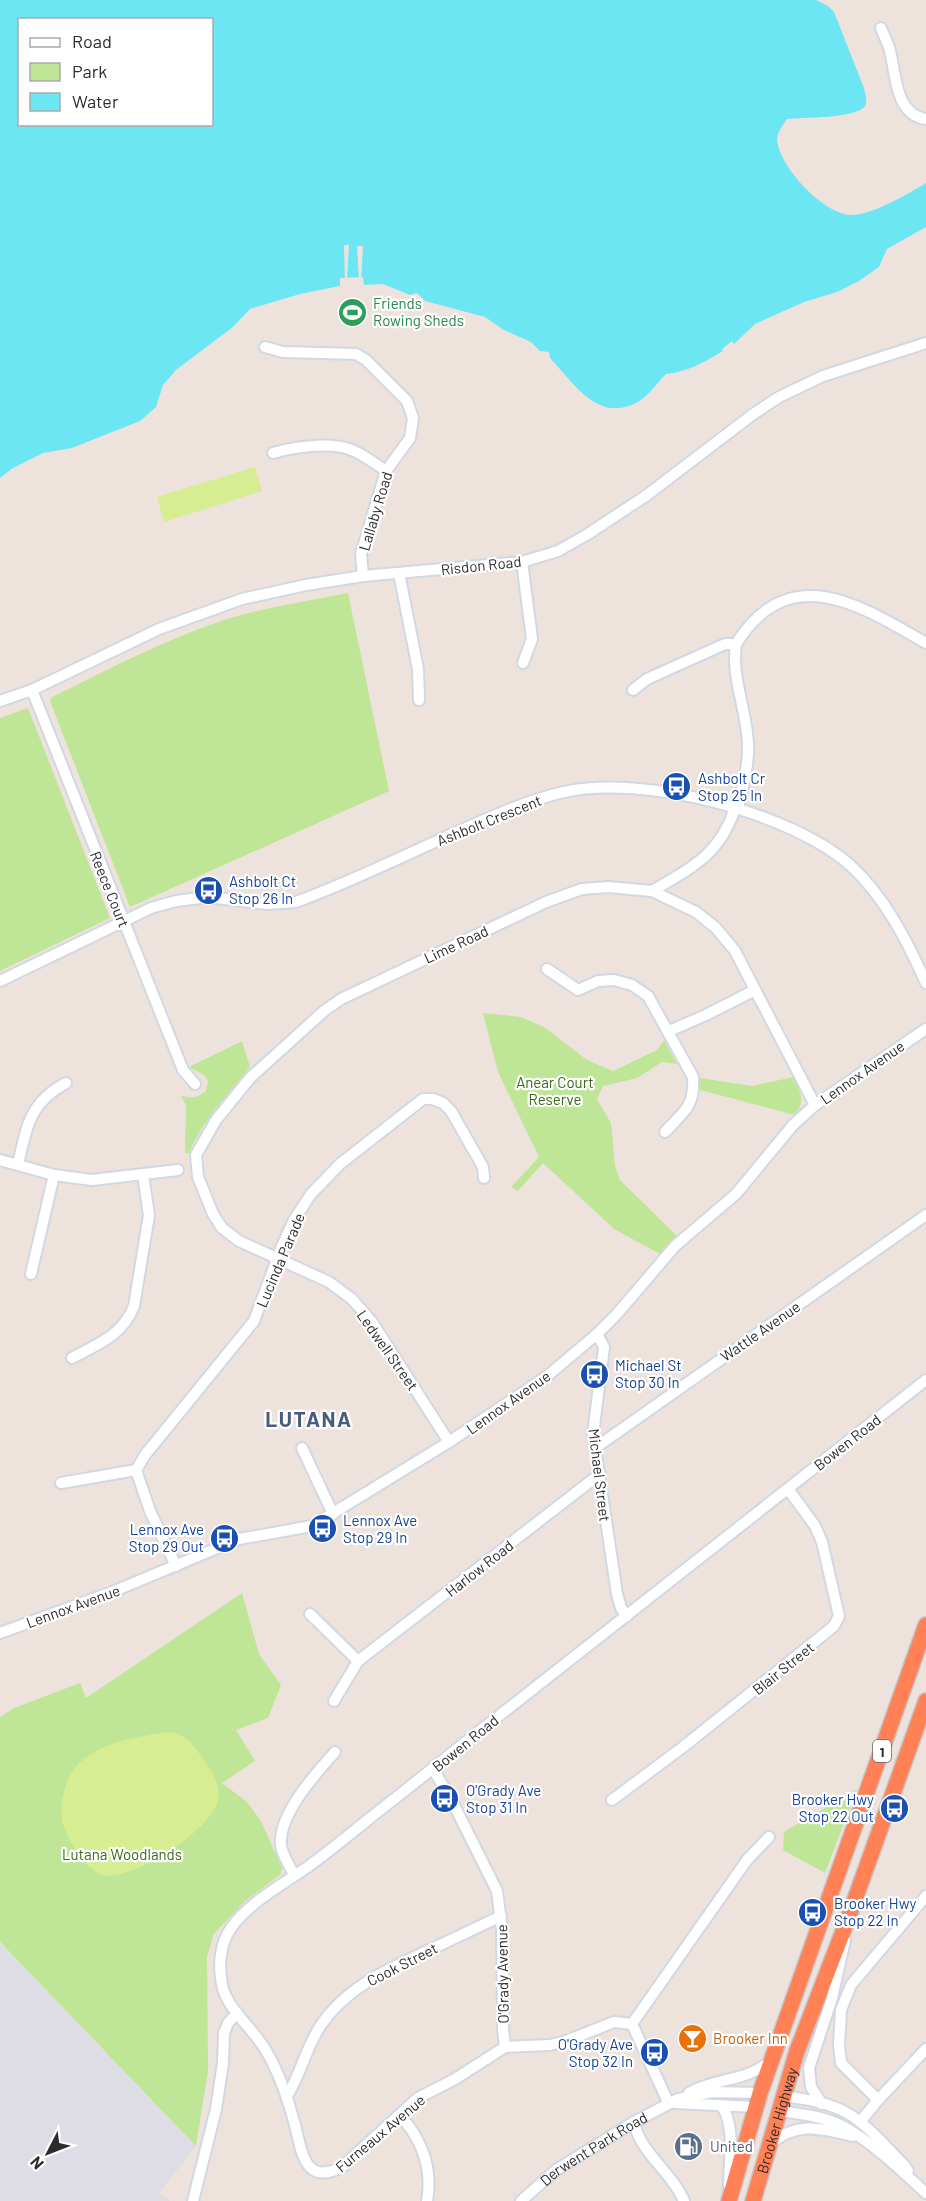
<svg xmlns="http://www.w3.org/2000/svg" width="926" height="2201" viewBox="0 0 926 2201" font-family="Barlow,sans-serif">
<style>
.industrial{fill:#dedde5}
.green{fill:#bfe597}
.pitch{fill:#d7ed92}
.water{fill:#6ce6f2;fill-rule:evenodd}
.pier{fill:#ede3dc}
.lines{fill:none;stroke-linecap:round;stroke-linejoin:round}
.minor-casing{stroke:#d1d8e4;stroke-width:14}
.highway-casing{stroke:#c4c4c4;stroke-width:18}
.minor{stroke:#fff;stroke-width:10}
.highway{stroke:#ff8155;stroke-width:15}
.labels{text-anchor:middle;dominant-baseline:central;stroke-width:4.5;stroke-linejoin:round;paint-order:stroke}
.shield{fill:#fff;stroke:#6b6b6b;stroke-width:1.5}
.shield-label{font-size:14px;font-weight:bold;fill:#2b2b2b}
.leisure-label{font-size:15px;fill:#27864d;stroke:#fff;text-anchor:start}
.street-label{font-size:15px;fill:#2b2b2b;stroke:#fff}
.transit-label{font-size:15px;fill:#164399;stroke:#fff;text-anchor:start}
.park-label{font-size:15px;fill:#386a18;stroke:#fff}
.food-label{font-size:15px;fill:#c56008;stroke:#fff;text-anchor:start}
.service-label{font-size:15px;fill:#4e5e75;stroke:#fff;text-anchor:start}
.district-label{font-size:21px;font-weight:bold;letter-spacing:1.5px;fill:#495c7d;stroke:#fff}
</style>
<rect width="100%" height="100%" fill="#ede3dc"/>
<!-- industrial -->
<path class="industrial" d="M0 1943 196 2146 159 2193 170 2201H0Z"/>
<!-- green -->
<g class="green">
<path d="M348 593 389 791 130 907 50 701 52 697C109 669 166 639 227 619 267 607 308 601 348 593Z"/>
<path d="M28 708 110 918 0 971V718Z"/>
<path d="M483 1013 521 1017 544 1027 587 1060 613 1071 657 1050 664 1040 677 1064 662 1062 637 1078 603 1086 597 1099 611 1123 615 1166 620 1180 678 1237 660 1254 614 1229 543 1163 518 1191 511 1187 539 1157 498 1072Z"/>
<path d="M242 1041 250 1067C228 1094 203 1120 189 1153H185L186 1105 181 1096C194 1097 194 1100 206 1091L208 1081 204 1075 189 1067Z"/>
<path d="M794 1077C800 1093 806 1100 795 1115L700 1090V1078L752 1086Z"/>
<path d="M242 1593 259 1654 281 1685 268 1718 236 1730 255 1761 222 1783 247 1802 261 1821 282 1868 280 1875 245 1901 214 1934 207 1957 208 2071 196 2146 0 1942V1717L14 1708 80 1683 86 1698Z"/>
<path d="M857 1789 825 1873 783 1850 784 1832Z"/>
</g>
<!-- pitch -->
<g class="pitch">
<path d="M255 467 262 491 164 522 157 497Z"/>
<path d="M170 1732C185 1734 193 1744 201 1756 210 1768 222 1786 218 1801 209 1832 139 1875 109 1876 88 1876 66 1839 62 1820 59 1805 65 1780 75 1768 96 1742 139 1736 170 1732Z"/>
</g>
<!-- water -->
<path class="water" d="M0 0H816L828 6 834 12 864 88C865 93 868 101 865 106 856 119 803 117 787 119 783 125 777 132 777 140 780 167 818 207 844 214 866 220 907 194 926 183V227L887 249 879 267 859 281 837 292 804 302 755 324 734 344 732 341 722 349 723 351C705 362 687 372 666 374 657 383 648 397 636 403 597 423 573 382 550 358L549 352 540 351 531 342 504 330 485 317 425 301 417 293 410 295 383 284 364 285 363 277 340 278V286L300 294 250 309 233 327 176 370 163 385 156 407 140 421 72 448 43 453 13 468 0 478ZM20 20H212V124H20Z"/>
<!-- pier -->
<g class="pier">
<path d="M344 245H349L347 281H345Z"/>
<path d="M357 246H363L361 283 359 281Z"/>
</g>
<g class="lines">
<defs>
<g id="minor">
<path d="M881 28C884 36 888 43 890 51 896 74 895 115 926 119"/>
<path d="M265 347 283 352 356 354 366 360 407 401 413 418 410 438 386 471 361 554 363 576"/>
<path d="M273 453C294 447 328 442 349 449 362 453 374 463 386 471"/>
<path d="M522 562 532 639 523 663"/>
<path d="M399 573 418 669 419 700"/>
<path d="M736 644C731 680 747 709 748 745 749 767 742 787 738 809"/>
<path d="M32 690 183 1070 195 1084"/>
<path d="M633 690 647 679 725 644H736C789 559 860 605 926 643"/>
<path d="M0 701 32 690 159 629 242 599 306 585 363 576 522 562 558 551 588 534 647 495 752 415 779 397 823 376 926 343"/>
<path d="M652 891C691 868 720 855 735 808"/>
<path d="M547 969 578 990 598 981 614 980 632 985 648 996 693 1077C695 1107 684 1111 665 1132"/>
<path d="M0 981 151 908 176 901 208 897 267 904 296 902C348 883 399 858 450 835 487 819 524 801 564 792 642 774 791 812 851 866 885 897 907 941 926 983"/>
<path d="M669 1031 706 1015 755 990"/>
<path d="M0 1160 54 1175 92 1180 178 1170"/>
<path d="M18 1164C27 1126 29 1103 66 1083"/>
<path d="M31 1274 54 1175"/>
<path d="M597 1334 604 1347 593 1434 617 1594 621 1608 627 1616"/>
<path d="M72 1358C98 1344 123 1335 134 1306L149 1215 143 1175"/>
<path d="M449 1442 372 1322 352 1299 329 1282 239 1241 222 1228 213 1214 198 1177 196 1155 216 1120 250 1078 324 1011 341 999 546 902 582 889 608 887 652 891 696 912 716 928 735 951 815 1105"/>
<path d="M302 1448 333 1514"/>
<path d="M595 1448 926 1215"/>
<path d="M61 1483 136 1470"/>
<path d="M176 1566 150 1511 136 1470 145 1455 254 1321 282 1246 294 1220 311 1194 340 1164 423 1099H433L443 1103 451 1111 483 1167 484 1178"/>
<path d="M310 1614 358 1661"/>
<path d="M0 1633 112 1592 239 1539 312 1526 449 1442 546 1377 597 1334 617 1314 675 1246 736 1194 793 1125 815 1105 926 1029"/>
<path d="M334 1701 358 1661 600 1474"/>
<path d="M433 1769 452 1801 497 1891 502 1930 503 2029 505 2047 550 2045 566 2041 614 2022 632 2024 669 2104"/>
<path d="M612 1800 683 1747 834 1626 839 1616 822 1542 815 1526 788 1489"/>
<path d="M294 1875C290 1866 282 1855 281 1845 278 1815 316 1773 335 1752"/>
<path d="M632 2024 747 1860 769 1837"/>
<path d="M505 2047 455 2079 418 2098 342 2167C305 2186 302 2153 295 2125 288 2099 279 2072 265 2049 253 2029 230 2011 223 1989 218 1969 219 1945 231 1928 248 1903 285 1883 309 1866 330 1851 350 1834 370 1818 403 1792 435 1767 467 1741L926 1380"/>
<path d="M689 2093C716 2077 748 2082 771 2060"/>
<path d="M287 2096C301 2074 306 2047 321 2025 346 1988 386 1970 425 1952 451 1940 476 1928 501 1916"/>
<path d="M783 2096C804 2099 828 2102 847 2113 868 2125 886 2147 903 2164L908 2171"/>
<path d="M878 2100 841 2063 839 2045 841 2010 851 1985 926 1896"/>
<path d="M675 2103 756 2107"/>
<path d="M822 2104 811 2087 809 2068 832 1998 845 1940"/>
<path d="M722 2106C736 2128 729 2161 729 2186"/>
<path d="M779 2111C800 2114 823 2116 842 2126 870 2140 903 2172 926 2193"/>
<path d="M400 2115C422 2140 433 2168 427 2201"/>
<path d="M634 2122C640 2153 672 2172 684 2201"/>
<path d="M860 2122 878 2100 926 2049"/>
<path d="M769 2145C796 2121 820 2128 853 2136"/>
<path d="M193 2201 216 2109 223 2063 224 2033 228 2023 237 2013"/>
<path id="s1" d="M521 2201 556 2170 634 2122 678 2099 712 2092 760 2093"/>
</g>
<g id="highway">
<path d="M729 2201 760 2093 926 1625"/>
<path id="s2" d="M753 2201 797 2051 849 1916 926 1701"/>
</g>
</defs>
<!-- minor casing -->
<use href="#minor" class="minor-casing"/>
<!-- highway casing -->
<use href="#highway" class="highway-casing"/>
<!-- minor -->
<use href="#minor" class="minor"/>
<!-- highway -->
<use href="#highway" class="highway"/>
</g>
<!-- icons -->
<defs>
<symbol id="stadium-disc" viewBox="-11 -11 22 22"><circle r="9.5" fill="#2e9e5b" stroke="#fff"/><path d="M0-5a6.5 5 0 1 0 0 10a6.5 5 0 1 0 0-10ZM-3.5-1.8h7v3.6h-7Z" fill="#fff"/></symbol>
<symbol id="bus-disc" viewBox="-11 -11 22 22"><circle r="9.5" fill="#1a4fb4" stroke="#fff"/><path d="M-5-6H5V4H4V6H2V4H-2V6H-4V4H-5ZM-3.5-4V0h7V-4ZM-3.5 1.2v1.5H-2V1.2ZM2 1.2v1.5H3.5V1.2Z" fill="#fff"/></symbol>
<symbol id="bar-disc" viewBox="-11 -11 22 22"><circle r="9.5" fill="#e8710a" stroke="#fff"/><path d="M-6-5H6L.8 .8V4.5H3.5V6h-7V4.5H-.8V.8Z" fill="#fff"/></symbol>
<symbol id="fuel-disc" viewBox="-11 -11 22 22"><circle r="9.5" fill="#5c6f8a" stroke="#fff"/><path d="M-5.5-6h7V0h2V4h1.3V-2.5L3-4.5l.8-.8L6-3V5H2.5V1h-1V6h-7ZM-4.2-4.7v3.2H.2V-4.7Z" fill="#fff"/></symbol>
</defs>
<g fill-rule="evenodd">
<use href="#stadium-disc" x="336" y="296" width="33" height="33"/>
<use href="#bus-disc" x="660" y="770" width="33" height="33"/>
<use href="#bus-disc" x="192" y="874" width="33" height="33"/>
<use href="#bus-disc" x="578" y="1358" width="33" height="33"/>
<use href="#bus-disc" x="306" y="1512" width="33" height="33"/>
<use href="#bus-disc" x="208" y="1522" width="33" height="33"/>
<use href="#bus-disc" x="428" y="1782" width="33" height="33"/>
<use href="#bus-disc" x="878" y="1792" width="33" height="33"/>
<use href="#bus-disc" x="796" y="1896" width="33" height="33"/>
<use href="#bar-disc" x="676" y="2022" width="33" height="33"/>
<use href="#bus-disc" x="638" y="2036" width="33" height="33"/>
<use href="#fuel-disc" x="672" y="2130" width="33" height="33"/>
</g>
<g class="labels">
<!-- shield labels -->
<rect class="shield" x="873" y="1740" width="18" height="22" rx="4.5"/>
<g class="shield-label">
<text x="882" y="1751">1</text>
</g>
<!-- leisure labels -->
<g class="leisure-label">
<text x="373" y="303">Friends<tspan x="373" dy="17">Rowing Sheds</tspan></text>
</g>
<!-- street labels -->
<g class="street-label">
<text transform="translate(375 511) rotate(-73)">Lallaby Road</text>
<text transform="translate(481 565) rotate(-6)">Risdon Road</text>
<text transform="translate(489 820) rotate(-22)">Ashbolt Crescent</text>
<text transform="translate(110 889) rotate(68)">Reece Court</text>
<text transform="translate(456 944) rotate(-25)">Lime Road</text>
<text transform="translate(862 1072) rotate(-35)">Lennox Avenue</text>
<text transform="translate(280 1260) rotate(-67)">Lucinda Parade</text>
<text transform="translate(760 1331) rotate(-35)">Wattle Avenue</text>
<text transform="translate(388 1350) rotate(55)">Ledwell Street</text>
<text transform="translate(508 1402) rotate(-35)">Lennox Avenue</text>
<text transform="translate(847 1442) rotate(-38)">Bowen Road</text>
<text transform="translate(600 1475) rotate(83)">Michael Street</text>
<text transform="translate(479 1568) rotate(-38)">Harlow Road</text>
<text transform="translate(73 1606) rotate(-20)">Lennox Avenue</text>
<text transform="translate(783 1668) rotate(-39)">Blair Street</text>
<text transform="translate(465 1743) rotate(-39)">Bowen Road</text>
<text transform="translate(402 1964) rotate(-27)">Cook Street</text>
<text transform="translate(502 1974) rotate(-91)">O'Grady Avenue</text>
<text stroke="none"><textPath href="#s2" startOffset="84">Brooker Highway</textPath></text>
<text transform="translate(380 2133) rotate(-40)">Furneaux Avenue</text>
<text stroke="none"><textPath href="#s1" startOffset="90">Derwent Park Road</textPath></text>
</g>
<!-- transit labels -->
<g class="transit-label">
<text x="698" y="778">Ashbolt Cr<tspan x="698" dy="17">Stop 25 In</tspan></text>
<text x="229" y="881">Ashbolt Ct<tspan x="229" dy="17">Stop 26 In</tspan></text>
<text x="615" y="1365">Michael St<tspan x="615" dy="17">Stop 30 In</tspan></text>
<text x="343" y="1520">Lennox Ave<tspan x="343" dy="17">Stop 29 In</tspan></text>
<text x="204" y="1529" text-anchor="end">Lennox Ave<tspan x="204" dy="17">Stop 29 Out</tspan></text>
<text x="466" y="1790">O'Grady Ave<tspan x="466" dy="17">Stop 31 In</tspan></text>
<text x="874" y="1799" text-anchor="end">Brooker Hwy<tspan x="874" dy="17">Stop 22 Out</tspan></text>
<text x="834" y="1903">Brooker Hwy<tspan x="834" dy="17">Stop 22 In</tspan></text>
<text x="633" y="2044" text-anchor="end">O'Grady Ave<tspan x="633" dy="17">Stop 32 In</tspan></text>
</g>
<!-- park labels -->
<g class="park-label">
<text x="555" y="1082">Anear Court<tspan x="555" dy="17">Reserve</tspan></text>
<text x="122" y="1854">Lutana Woodlands</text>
</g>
<!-- food labels -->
<g class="food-label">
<text x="713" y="2038">Brooker Inn</text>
</g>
<!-- service labels -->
<g class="service-label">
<text x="710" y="2146">United</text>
</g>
<!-- district labels -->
<g class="district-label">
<text x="309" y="1418">LUTANA</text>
</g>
</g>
<!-- legend -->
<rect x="18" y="18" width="195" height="108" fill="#ffffff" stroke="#aaaaaa" stroke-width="1.5"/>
<rect x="30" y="38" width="30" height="9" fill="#ffffff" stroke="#aaaaaa" stroke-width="1.5"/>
<text x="72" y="48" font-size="18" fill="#2b2b2b">Road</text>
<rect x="30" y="63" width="30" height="18" fill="#bfe597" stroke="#aaaaaa" stroke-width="1.5"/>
<text x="72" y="78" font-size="18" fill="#2b2b2b">Park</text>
<rect x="30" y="93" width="30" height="18" fill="#6ce6f2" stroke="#aaaaaa" stroke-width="1.5"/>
<text x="72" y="108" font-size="18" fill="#2b2b2b">Water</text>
<!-- north arrow -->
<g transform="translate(48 2153) rotate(228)" stroke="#ffffff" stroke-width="4.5" paint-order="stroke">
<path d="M0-4.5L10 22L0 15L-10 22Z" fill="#2b2b2b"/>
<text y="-9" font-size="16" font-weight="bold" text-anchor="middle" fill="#2b2b2b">N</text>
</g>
</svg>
